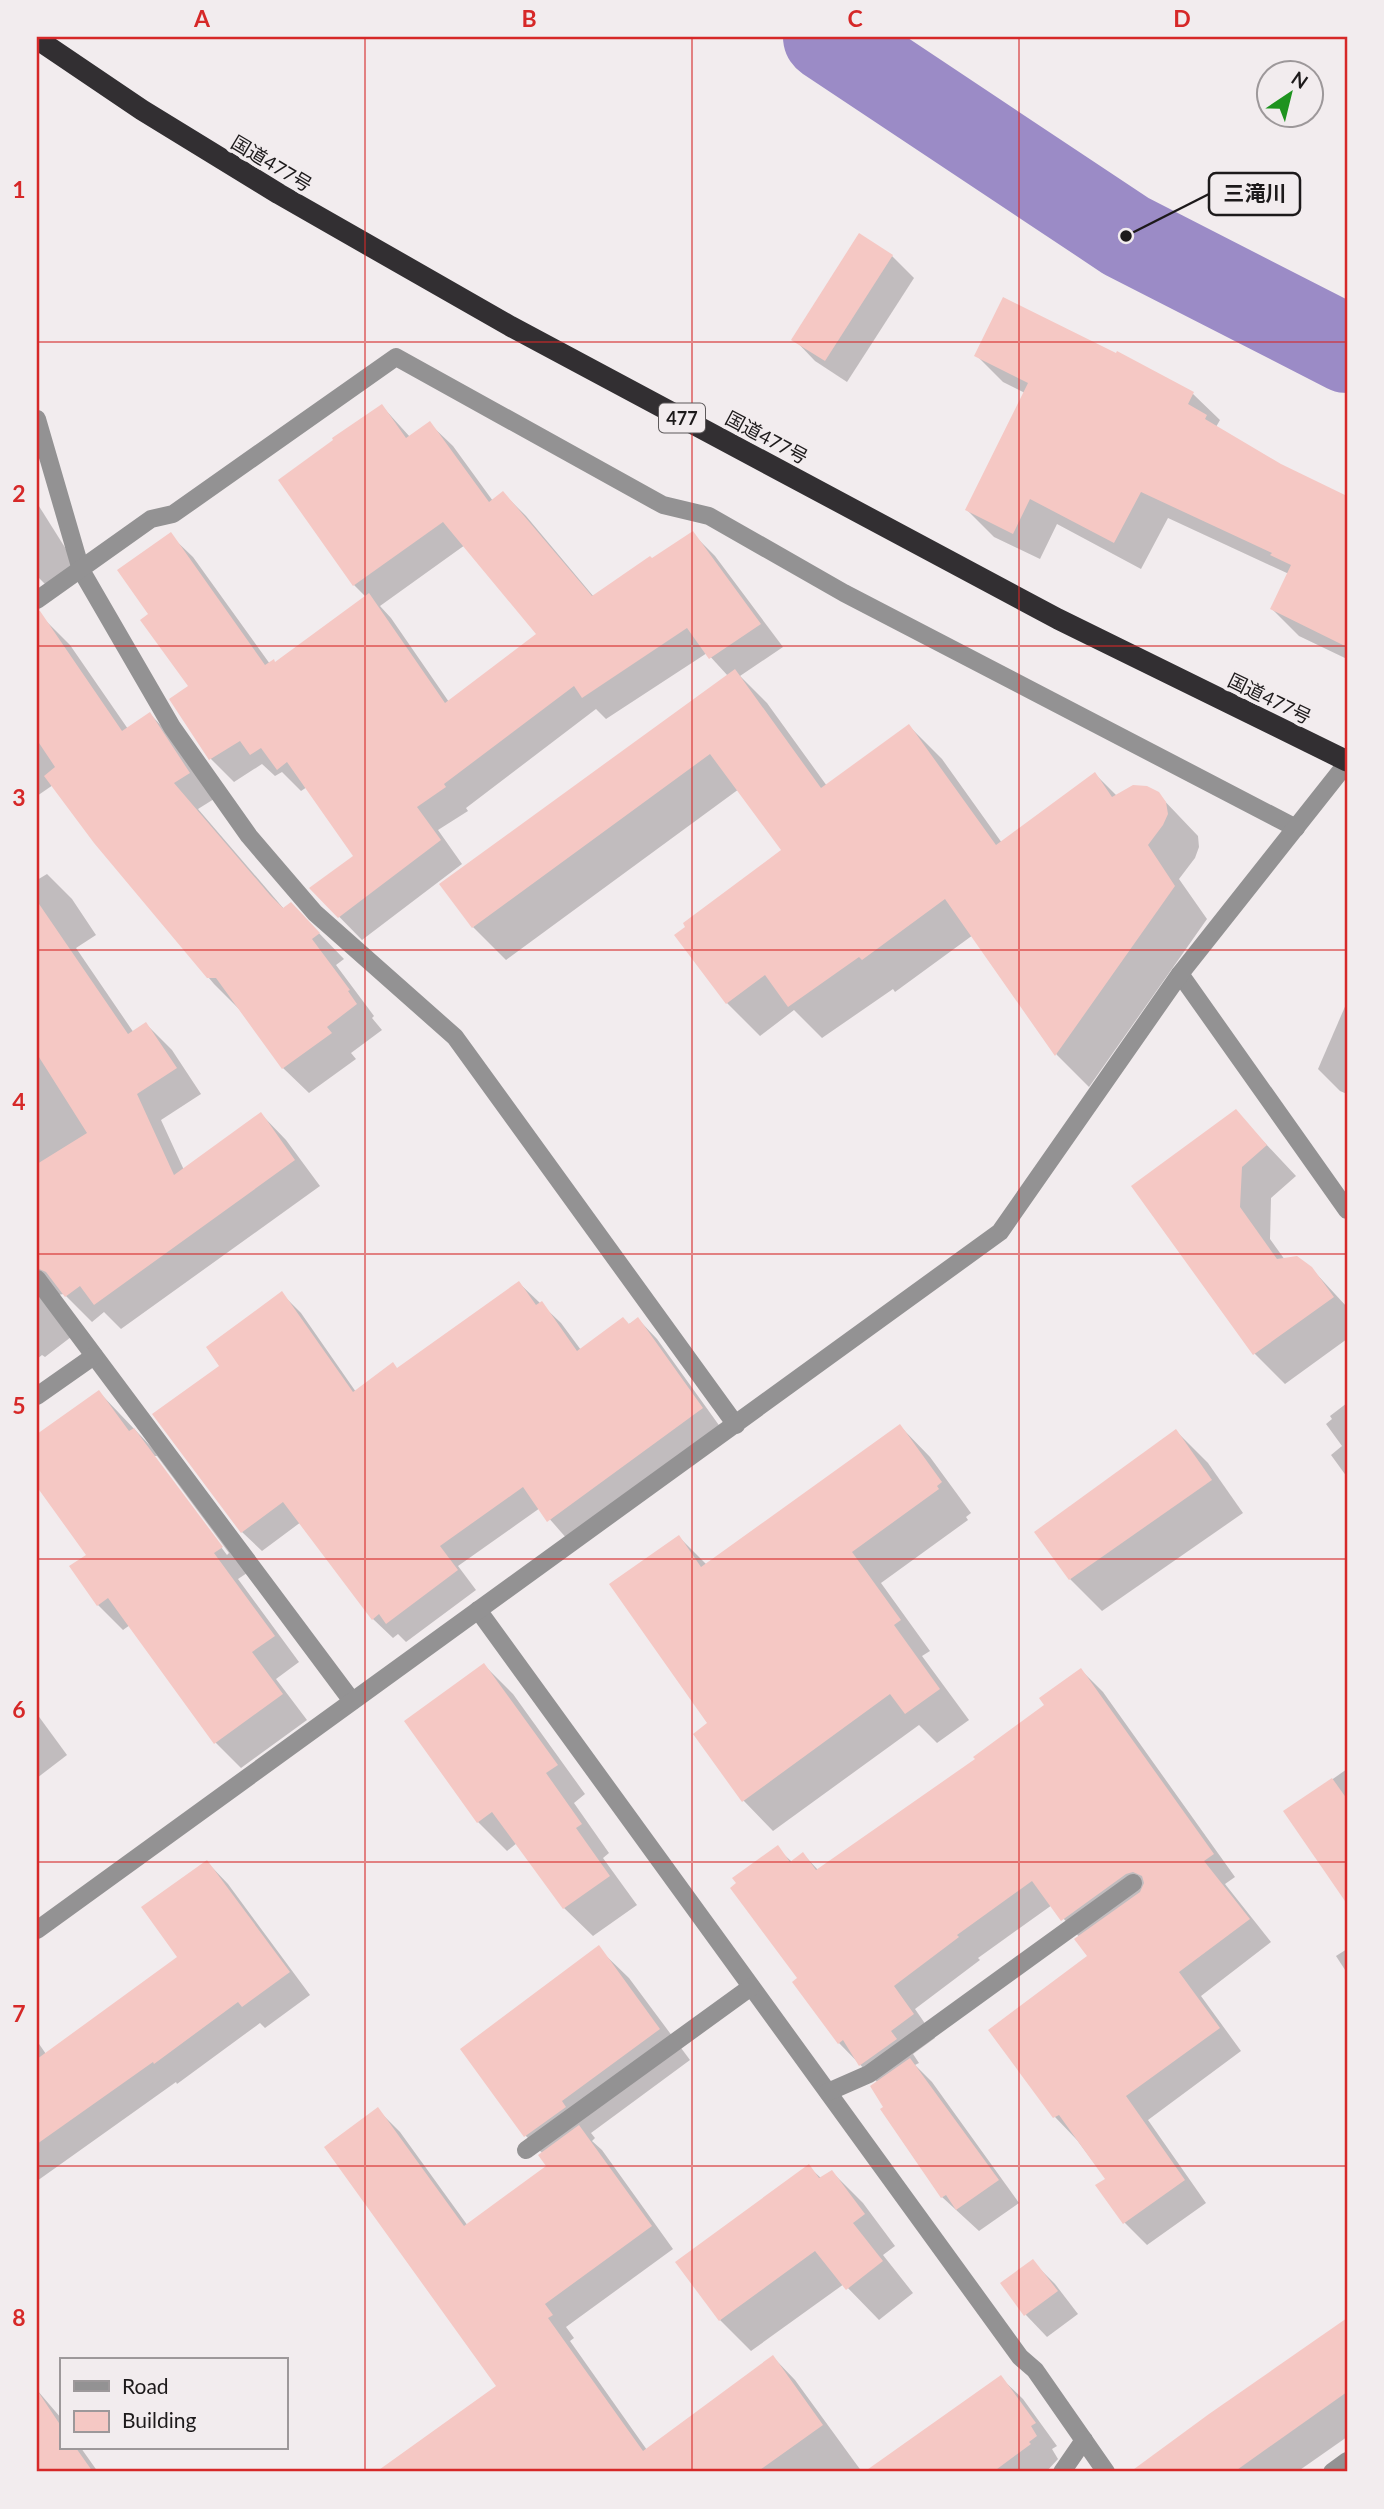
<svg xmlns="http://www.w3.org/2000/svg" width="1384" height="2509" viewBox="0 0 1384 2509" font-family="Lato,'Noto Sans JP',sans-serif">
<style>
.shadow{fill:#0003;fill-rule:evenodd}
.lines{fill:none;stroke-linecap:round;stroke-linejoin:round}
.river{stroke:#9b8bc6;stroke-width:88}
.building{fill:#f5c8c4}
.minor{stroke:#939293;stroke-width:18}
.highway{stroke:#322f32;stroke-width:21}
.grid{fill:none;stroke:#d62828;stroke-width:2;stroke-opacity:0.55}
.labels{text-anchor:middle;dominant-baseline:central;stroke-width:7;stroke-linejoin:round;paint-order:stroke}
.shield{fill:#f2ecee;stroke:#5d595a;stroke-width:2}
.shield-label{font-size:18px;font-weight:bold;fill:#1d1a1b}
.street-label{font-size:19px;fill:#1d1a1b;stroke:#f2ecee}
.leader{fill:none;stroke:#1d1a1b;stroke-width:2.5}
.callout-dot{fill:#1d1a1b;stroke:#f2ecee;stroke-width:2.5}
.callout{fill:#f2ecee;stroke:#1d1a1b;stroke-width:2.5}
.callout-label{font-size:21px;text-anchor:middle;font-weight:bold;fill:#1d1a1b}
.neatline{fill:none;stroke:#d62828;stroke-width:2.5}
.grid-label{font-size:23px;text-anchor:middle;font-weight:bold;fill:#d62828}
</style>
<rect width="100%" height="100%" fill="#f2ecee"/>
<!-- shadow -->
<g class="shadow">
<path d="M892 256 914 278 847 382 815 361 794 339Z"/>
<path d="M976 355 1193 394 1220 420 1216 427 1280 465 1347 498V659L1299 636 1272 609 1289 574 1168 518 1141 569 1057 524 1040 559 994 537 967 510 1025 393 1003 382Z"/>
<path d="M382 406 410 437 430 424 453 446 493 501 503 493 526 516 594 597 692 533 715 556 783 647 740 676 767 703 827 786 909 726 942 759 1002 843 1095 774 1117 796 1158 794 1198 836 1199 847 1195 858 1179 879 1207 919 1089 1087 1057 1055 973 935 895 992 893 989 822 1038 794 1010 760 1036 727 1003 676 935 783 850 739 789 506 960 473 927 728 676 707 653 606 719 596 709 466 808 468 811 438 830 462 864 362 940 312 889 355 856 307 787 301 791 282 772 275 776 262 764 234 782 211 759 171 700 191 687 151 614 170 535 193 557 270 664H276L366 597 354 585 280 480ZM465 545 539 634 449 702 391 618 380 606Z"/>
<path d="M37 503 76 565 45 584 37 576Z"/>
<path d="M45 620 70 645 128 729 150 714 175 740 214 799 198 809 284 909 316 930 344 959 336 965 374 1016 372 1018 382 1030 351 1053 356 1059 309 1093 283 1068 240 1010 214 984 95 842 53 785 37 796V625Z"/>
<path d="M47 874 72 899 96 935 76 948 134 1033 146 1024 172 1050 201 1094 161 1120 184 1170 261 1114 286 1140 320 1186 121 1329 104 1312 92 1322 64 1294 57 1295 71 1337 45 1357 42 1355 37 1359V880Z"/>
<path d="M1347 1002V1094L1340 1091 1318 1069Z"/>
<path d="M1236 1112 1296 1176 1271 1198 1270 1239 1285 1260 1311 1268 1347 1307V1339L1285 1384 1255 1354 1134 1187Z"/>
<path d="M519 1283 561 1323 581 1350 638 1319 657 1339 721 1428 568 1540 540 1508 458 1566 476 1590 406 1642 398 1634 393 1638 373 1619 301 1522 262 1551 242 1532 155 1415 222 1366 282 1294 301 1313 356 1392 398 1369Z"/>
<path d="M99 1392 159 1455 247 1573 238 1579 299 1662 276 1679 307 1720 241 1768 215 1742 130 1625 123 1630 98 1605 88 1555 37 1484V1436ZM153 1456H157L229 1553 227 1555Z"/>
<path d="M1347 1403V1477L1331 1455 1342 1446 1326 1424 1332 1419 1330 1416Z"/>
<path d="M900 1426 930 1457 971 1513 966 1517 968 1520 881 1583 930 1651 922 1656 969 1720 937 1743 919 1725 773 1831 743 1800 710 1724 679 1537 707 1565Z"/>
<path d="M1176 1431 1208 1463 1243 1513 1102 1611 1070 1579Z"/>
<path d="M484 1665 513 1694 585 1794 574 1803 609 1853 603 1858 637 1905 593 1936 564 1908 517 1843 507 1851 478 1822Z"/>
<path d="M1081 1670 1103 1692 1235 1877 1225 1884 1271 1942 1201 1996 1241 2051 1148 2120 1206 2203 1147 2245 1124 2222 1107 2180 1077 2140 1055 2117 990 2030 1089 1957 1080 1938 1052 1905 978 1958 980 1960 915 2009 935 2038 913 2054 919 2063 915 2065 932 2082 1019 2203 979 2231 942 2197 885 2107 878 2083 839 2043 799 1978 777 1848 792 1862 803 1854 818 1870 977 1759 1047 1706Z"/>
<path d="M37 1714 67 1755 37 1778Z"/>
<path d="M1347 1769V1901L1286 1812Z"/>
<path d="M207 1862 228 1884 310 1995 265 2028 260 2023 177 2084 176 2082 37 2181V2041L46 2054 180 1958Z"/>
<path d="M598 1948 629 1978 690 2060 591 2133 595 2138 592 2141 602 2150 673 2249 566 2327 574 2338 570 2341 647 2450 773 2357 795 2380 862 2472H379L498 2386 378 2110 400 2132 468 2226 549 2167 543 2154 526 2136 462 2049Z"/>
<path d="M1347 1949V1973L1336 1956Z"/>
<path d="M809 2167 822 2179 832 2172 863 2203 895 2246 883 2255 913 2293 879 2320 844 2284 751 2351 720 2320Z"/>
<path d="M1033 2262 1055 2284 1078 2314 1047 2337 1026 2315Z"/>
<path d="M1347 2320V2437L1297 2472H1183L1165 2449Z"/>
<path d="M1000 2377 1023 2399 1057 2446 1052 2449 1058 2459 1046 2472H867Z"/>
<path d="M37 2390 61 2418V2448H81L98 2472H37Z"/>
</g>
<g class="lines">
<!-- river -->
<path class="river" d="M827 37 1126 236 1347 349"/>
</g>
<!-- building -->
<g class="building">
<path d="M859 233 893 255 825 361 791 340Z"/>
<path d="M1003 297 1116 353 1117 351 1194 392 1188 404 1207 415 1205 419 1281 464 1347 496V647L1270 609 1291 565 1270 555 1272 553 1141 492 1114 543 1030 499 1013 534 965 510 1028 383 974 356Z"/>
<path d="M382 404 406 438 430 421 489 502 503 491 592 596 650 556 652 558 693 531 761 624 709 659 687 628 582 698 574 686 444 784 446 787 417 807 441 840 338 918 309 888 353 856 287 762 277 770 261 748 250 755 240 741 209 760 169 699 188 686 140 620 148 614 117 570 171 532 265 665 274 659 275 662 369 593 445 703 536 634 443 522 353 586 278 480 333 440 332 438Z"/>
<path d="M37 611H40L122 731 150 712 190 773 174 783 270 895 283 908 291 902 320 933 312 939 350 990 348 991 357 1004 327 1027 332 1033 282 1069 216 978H207L94 843 44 776 55 767 37 740Z"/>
<path d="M735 669 821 788 909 724 996 845 1095 772 1112 797 1133 785 1147 786 1159 792 1166 802 1168 814 1163 825 1148 845 1175 886 1055 1056 945 899 862 960 859 957 788 1007 765 975 726 1004 674 935 685 927 683 923 781 850 710 754 472 928 439 884Z"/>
<path d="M37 901 128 1034 146 1022 177 1068 137 1094 174 1175 261 1112 295 1160 94 1305 80 1286 65 1297 46 1272 37 1268V1164L87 1133 37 1054Z"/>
<path d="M1236 1109 1267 1145 1242 1167 1240 1207 1277 1259 1297 1256 1312 1267 1334 1297 1253 1355 1131 1186Z"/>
<path d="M519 1281 536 1305 542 1301 577 1351 623 1317 629 1324 638 1317 703 1408 547 1522 523 1487 440 1546 458 1570 386 1624 379 1614 372 1620 283 1502 241 1533 152 1414 219 1366 206 1347 282 1291 353 1392 393 1362 397 1368Z"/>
<path d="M99 1390 129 1431 134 1428 223 1547 214 1553 275 1636 252 1652 283 1694 214 1744 108 1598 97 1606 69 1566 86 1555 37 1487V1434Z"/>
<path d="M900 1424 942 1482 937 1486 939 1489 852 1552 901 1620 894 1625 940 1689 905 1714 890 1694 742 1802 693 1734 707 1723 609 1584 679 1535 701 1567Z"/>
<path d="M1176 1429 1212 1480 1069 1580 1034 1532Z"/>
<path d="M484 1663 558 1765 546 1773 582 1824 576 1828 610 1876 563 1909 492 1812 477 1823 404 1721Z"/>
<path d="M1081 1668 1214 1854 1204 1861 1250 1919 1179 1972 1220 2028 1126 2096 1185 2180 1123 2224 1095 2185 1105 2179 1059 2115 1053 2118 988 2030 1087 1956 1074 1939 1140 1892 1144 1883 1142 1876 1133 1872 1126 1874 1061 1921 1032 1881 957 1935 959 1937 894 1986 914 2014 891 2031 897 2039 859 2066 843 2040 838 2044 792 1982 797 1978 730 1888 736 1883 732 1878 778 1845 790 1862 803 1852 816 1870 975 1759 973 1757 1044 1705 1039 1698Z"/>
<path d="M1332 1778 1347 1799V1904L1283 1811Z"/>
<path d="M207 1860 290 1972 242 2007 238 2002 154 2064 153 2062 37 2144V2059L177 1957 141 1907Z"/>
<path d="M599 1945 660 2029 562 2101 566 2107 524 2137 460 2049Z"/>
<path d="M910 2058 999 2180 956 2210 946 2195 941 2198 880 2109 883 2107 870 2086Z"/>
<path d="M378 2107 464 2226 546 2166 538 2155 579 2125 652 2226 545 2304 553 2315 548 2318 643 2451 773 2355 823 2425 757 2472H376L496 2386 324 2147Z"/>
<path d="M809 2164 819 2178 832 2170 865 2214 853 2223 883 2261 846 2290 815 2251 719 2321 675 2262Z"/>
<path d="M1033 2259 1058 2291 1024 2316 1000 2283Z"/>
<path d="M1347 2318V2392L1234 2472H1130L1209 2414Z"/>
<path d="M1001 2375 1036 2423 1031 2426 1037 2436 1029 2442 1031 2444 993 2472H864Z"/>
<path d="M37 2390 61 2426V2448H76L93 2472H37Z"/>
</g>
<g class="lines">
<!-- minor -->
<g class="minor">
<path d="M37 419 81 570 172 727 249 836 315 913 455 1037 736 1425"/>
<path d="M37 600 151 519 173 514 396 357 663 505 709 516 844 593 1296 828"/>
<path d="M1180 974 1347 1210"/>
<path d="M37 1279 352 1701"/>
<path d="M37 1396 94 1356"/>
<path d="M478 1610 1020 2357 1035 2370 1106 2472"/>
<path d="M37 1930 1000 1232 1180 974 1347 763"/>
<path d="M828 2092 869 2074 1133 1883"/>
<path d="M526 2150 751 1987"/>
<path d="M1062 2472 1084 2440"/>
<path d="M1332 2472 1347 2461"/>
</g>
<!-- highway -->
<path class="highway" d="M37 39 142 110 279 194 510 326 1058 619 1347 761"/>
</g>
<!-- grid -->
<path class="grid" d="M365 37V2472M692 37V2472M1019 37V2472M37 342H1347M37 646H1347M37 950H1347M37 1254H1347M37 1559H1347M37 1862H1347M37 2166H1347"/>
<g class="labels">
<!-- shield labels -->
<rect class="shield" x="659" y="403.5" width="46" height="29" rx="5"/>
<g class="shield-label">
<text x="682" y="418">477</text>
</g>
<!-- street labels -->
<g class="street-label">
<text transform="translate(272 163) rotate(31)">国道477号</text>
<text transform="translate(767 437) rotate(28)">国道477号</text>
<text transform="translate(1270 698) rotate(26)">国道477号</text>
</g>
</g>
<!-- callouts -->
<path class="leader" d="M1126 236L1209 194"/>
<circle class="callout-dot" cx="1126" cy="236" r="7"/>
<rect class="callout" x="1209" y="173" width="91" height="42" rx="7"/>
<g class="callout-label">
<text x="1255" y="201">三滝川</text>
</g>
<!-- border -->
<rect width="1384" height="2509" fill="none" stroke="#f2ecee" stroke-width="77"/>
<!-- legend -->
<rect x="60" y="2358" width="228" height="91" fill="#f2ecee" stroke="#9d989a" stroke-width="2"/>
<rect x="74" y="2381" width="35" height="10" fill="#939293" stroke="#9d989a" stroke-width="2"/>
<text x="122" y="2394" font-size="21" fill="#1d1a1b">Road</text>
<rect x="74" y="2411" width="35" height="21" fill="#f5c8c4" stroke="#9d989a" stroke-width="2"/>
<text x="122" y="2428" font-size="21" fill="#1d1a1b">Building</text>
<!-- north arrow -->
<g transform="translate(1290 94) rotate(35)"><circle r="33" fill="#f2ecee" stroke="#9d989a" stroke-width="2"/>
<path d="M0-5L12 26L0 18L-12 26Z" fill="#1e931f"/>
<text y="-10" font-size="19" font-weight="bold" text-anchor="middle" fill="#1d1a1b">N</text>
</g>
<rect x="38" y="38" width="1308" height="2432" class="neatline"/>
<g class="grid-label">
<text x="202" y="27">A</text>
<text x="529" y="27">B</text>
<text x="855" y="27">C</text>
<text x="1182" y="27">D</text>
<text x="19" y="198">1</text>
<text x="19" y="502">2</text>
<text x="19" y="806">3</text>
<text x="19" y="1110">4</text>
<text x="19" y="1414">5</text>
<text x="19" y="1718">6</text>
<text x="19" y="2022">7</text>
<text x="19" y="2326">8</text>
</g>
</svg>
